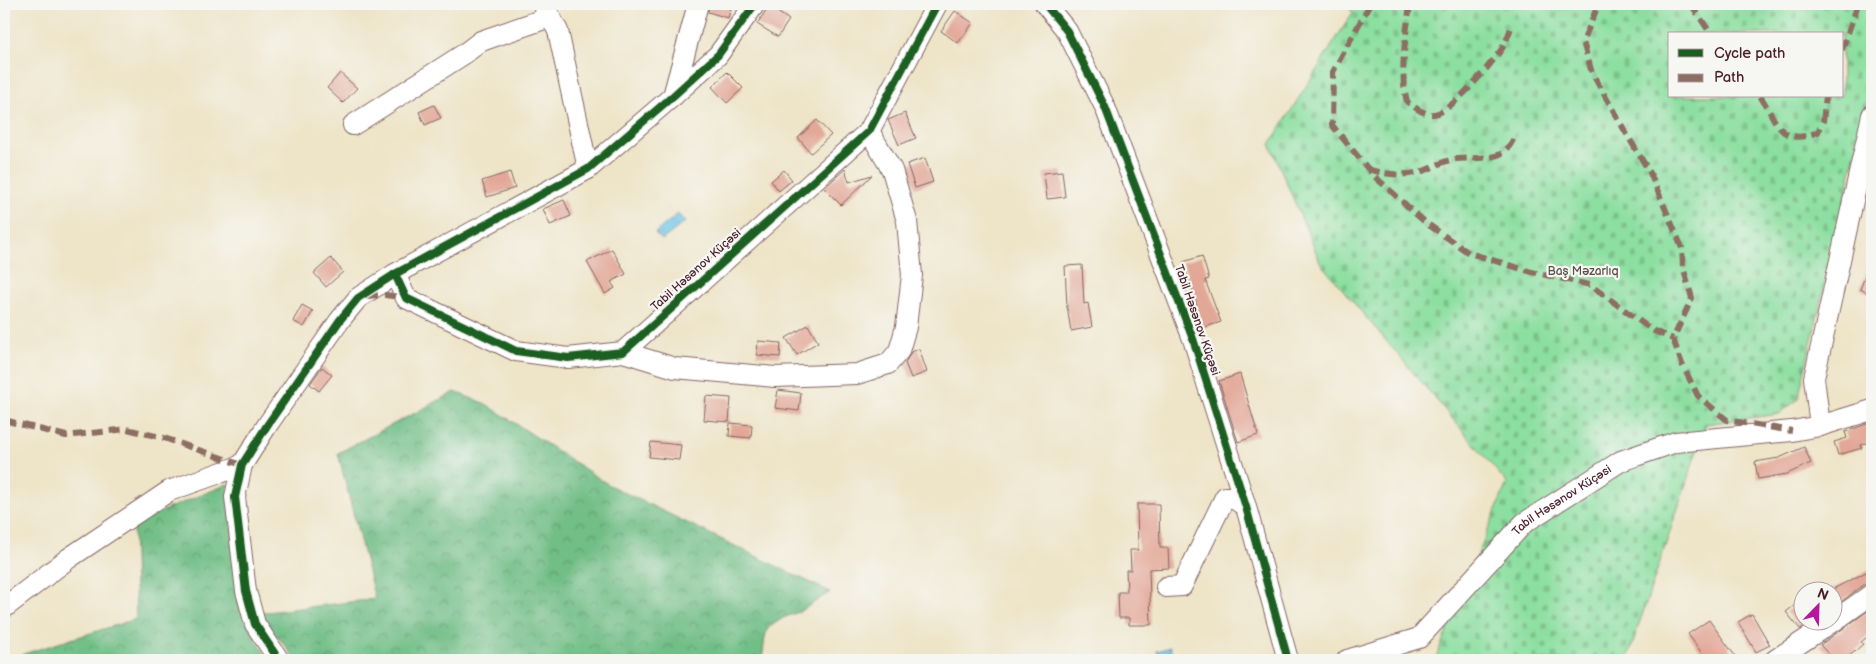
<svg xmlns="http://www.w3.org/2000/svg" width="1876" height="664" viewBox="0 0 1876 664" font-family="'Balsamiq Sans',sans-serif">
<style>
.forest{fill:url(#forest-crowns);stroke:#5e6e58}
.cemetery{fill:url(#cemetery-stones);stroke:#6b7f66;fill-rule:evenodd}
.water{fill:url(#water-ripples);stroke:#587088}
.building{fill:#e2a797}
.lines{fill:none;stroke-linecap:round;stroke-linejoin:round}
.minor-casing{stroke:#836462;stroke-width:22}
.minor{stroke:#fff;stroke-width:20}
.quiet{stroke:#8d6e63;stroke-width:6;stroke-dasharray:12 6;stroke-linecap:butt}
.cycleway-casing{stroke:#f6f6f2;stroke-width:11}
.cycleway{stroke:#1b5e20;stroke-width:8}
.labels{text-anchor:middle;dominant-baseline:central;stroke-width:4.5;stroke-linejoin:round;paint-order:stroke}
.street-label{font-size:12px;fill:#4a1f2b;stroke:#f6f6f2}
.park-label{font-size:12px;fill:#5a4f48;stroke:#f6f6f2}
</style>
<defs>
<pattern id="forest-crowns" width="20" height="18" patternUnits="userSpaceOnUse" patternTransform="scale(1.25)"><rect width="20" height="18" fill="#71be86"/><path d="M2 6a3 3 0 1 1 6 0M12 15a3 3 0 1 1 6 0" fill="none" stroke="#5f9a6e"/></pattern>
<pattern id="cemetery-stones" width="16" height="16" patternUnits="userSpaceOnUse" patternTransform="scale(1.25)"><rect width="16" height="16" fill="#8cdfa0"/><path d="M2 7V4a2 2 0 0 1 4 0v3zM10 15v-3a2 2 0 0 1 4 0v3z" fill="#7abf8a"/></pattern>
<pattern id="water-ripples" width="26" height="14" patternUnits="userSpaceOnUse" patternTransform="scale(1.25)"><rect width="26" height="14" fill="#67c2e5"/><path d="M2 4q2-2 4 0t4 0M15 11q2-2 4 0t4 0" fill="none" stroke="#5ba6c5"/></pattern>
</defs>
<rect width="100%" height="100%" fill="#f6f6f2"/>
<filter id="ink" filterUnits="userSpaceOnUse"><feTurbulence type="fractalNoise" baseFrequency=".02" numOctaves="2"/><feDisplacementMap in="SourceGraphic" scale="10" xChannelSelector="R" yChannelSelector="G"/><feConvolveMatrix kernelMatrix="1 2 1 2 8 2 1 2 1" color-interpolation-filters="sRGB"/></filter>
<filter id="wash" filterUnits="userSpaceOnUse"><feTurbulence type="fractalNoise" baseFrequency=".0096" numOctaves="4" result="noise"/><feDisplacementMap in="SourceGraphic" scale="20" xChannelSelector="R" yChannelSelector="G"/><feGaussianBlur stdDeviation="1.12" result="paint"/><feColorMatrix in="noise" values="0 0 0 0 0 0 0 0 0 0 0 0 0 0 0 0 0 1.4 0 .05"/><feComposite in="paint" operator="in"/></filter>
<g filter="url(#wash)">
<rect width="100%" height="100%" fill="#eee4c8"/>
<!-- forest -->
<g class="forest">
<path d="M455 392 486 404 609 485 830 592 801 611 783 618 768 628 765 637 762 660H296L259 613 375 599 338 453Z"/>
<path d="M228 484 240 611 265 654 271 660H4L136 619 133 523Z"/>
</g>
<!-- cemetery -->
<path class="cemetery" d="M1343 4H1872V83L1798 399 1779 414 1706 424 1627 660H1435L1507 483 1321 264 1270 144 1353 12ZM1670 34H1842V96H1670Z"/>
<!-- water -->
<g class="water">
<path d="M678 214 685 222 662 240 655 233Z"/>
<path d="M1170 647 1172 655H1175L1177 660H1159L1157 651Z"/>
</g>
<g id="blocks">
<!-- building -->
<g class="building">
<path d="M710 4H732L728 18 708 12Z"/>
<path d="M769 6 789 20 778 37 757 24Z"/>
<path d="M955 11 973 23 958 43 941 31Z"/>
<path d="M727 72 743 88 727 103 712 87Z"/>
<path d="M340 73 357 88 343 103 327 88Z"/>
<path d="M434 105 441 118 425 125 419 112Z"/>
<path d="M905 113 916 138 899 145 888 120Z"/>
<path d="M817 120 831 135 811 153 798 138Z"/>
<path d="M925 158 933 182 915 188 907 164Z"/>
<path d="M845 169 849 182 872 175 841 205 824 188Z"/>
<path d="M784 170 792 180 779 191 771 181Z"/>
<path d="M1062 171 1065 197 1047 199 1044 173Z"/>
<path d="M510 172 515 188 487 197 482 181Z"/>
<path d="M564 200 571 216 550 225 543 209Z"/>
<path d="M612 249 626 274 611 282 615 288 605 294 587 262Z"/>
<path d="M1202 256 1209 279 1205 280 1221 322 1202 328 1193 306 1197 305 1183 262Z"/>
<path d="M331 258 343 272 326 287 314 273Z"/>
<path d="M1872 259V295L1860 289Z"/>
<path d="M1082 265 1084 304 1088 303 1092 327 1071 331 1067 307 1065 266Z"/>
<path d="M302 305 313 311 304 327 293 321Z"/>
<path d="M808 325 818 342 797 355 786 338Z"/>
<path d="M758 341 781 343 780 357 757 355Z"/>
<path d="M919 349 927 372 911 378 905 363 911 352Z"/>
<path d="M322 367 332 375 319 391 310 384Z"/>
<path d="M1240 374 1258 435 1238 442 1219 381Z"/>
<path d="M778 390 801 393 799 411 775 408Z"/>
<path d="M706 396 731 398 729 422 704 420Z"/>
<path d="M1872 422V441L1861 445 1862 448 1838 455 1834 442 1847 438 1845 432Z"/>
<path d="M730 423 752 425 751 438 729 436Z"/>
<path d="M651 442 681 445 679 460 649 457Z"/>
<path d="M1804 447 1811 463 1787 474 1758 479 1755 462 1779 458Z"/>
<path d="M1137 504H1159L1160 548H1168L1169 568 1149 569 1151 625H1129V618H1119L1118 592H1127L1126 570H1131L1130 550H1138Z"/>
<path d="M1872 569V582L1865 584 1838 604 1834 596V592L1831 590Z"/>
<path d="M1804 598V627L1800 629 1786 612Z"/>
<path d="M1872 608V633L1861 642 1863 644 1845 660H1834L1820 645Z"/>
<path d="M1752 614 1770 645 1756 652 1738 622Z"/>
<path d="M1709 620 1738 660H1707L1688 634Z"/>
</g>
</g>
</g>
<g filter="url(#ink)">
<use href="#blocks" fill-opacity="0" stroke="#836462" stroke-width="1"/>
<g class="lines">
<defs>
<g id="minor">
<path d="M543 4 558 31 588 169"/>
<path d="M1045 4 1067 31 1105 107 1193 339 1246 507 1288 660"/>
<path d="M673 96 698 4"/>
<path d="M353 125 464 54 481 41 550 17"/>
<path d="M395 274 406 298 516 351 568 358 623 352 869 131 937 4"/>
<path d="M623 352 675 368 775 377 857 374 888 364 899 351 906 327 912 275 907 221 892 170 869 131"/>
<path d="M1820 426 1814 378 1872 115"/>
<path d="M1166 587 1182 586 1225 497H1232L1246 507"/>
<path d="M4 608 69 558 169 491 242 465"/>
<path d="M1834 621 1872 594"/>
<path d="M279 660 255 624 246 591 235 497 242 465 268 424 340 320 358 298 395 274 588 169 673 96 718 55 755 4"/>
<path id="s1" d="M1347 660 1419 638 1524 523 1621 461 1676 442 1792 431 1820 426 1872 410"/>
<path d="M1775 660 1832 622"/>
</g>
</defs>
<!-- minor casing -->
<use href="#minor" class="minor-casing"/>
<!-- minor -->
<use href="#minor" class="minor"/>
<!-- quiet -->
<g class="quiet">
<path d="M1370 4 1333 72 1332 125 1373 175 1426 223 1469 253 1532 272 1590 285 1652 330 1673 339"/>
<path d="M1410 4C1406 36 1399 69 1407 102 1415 107 1423 115 1434 114 1452 112 1490 65 1501 50 1506 43 1509 33 1512 25"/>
<path d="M1691 4 1711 34"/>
<path d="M1596 10 1583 42 1592 73 1629 138 1650 173 1682 248 1683 267 1692 298 1673 339 1682 364 1698 396 1727 420 1792 431"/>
<path d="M1842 50 1858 4"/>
<path d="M1760 96C1777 120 1779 148 1818 132L1823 121 1826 96"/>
<path d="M1368 169C1386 175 1407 177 1426 170 1436 166 1443 161 1455 159 1467 158 1486 159 1498 155 1507 152 1511 144 1515 136"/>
<path d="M366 296 385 295 406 298"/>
<path d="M4 420 66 436 127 429 164 438 242 465"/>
</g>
<defs>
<g id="cycleway">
<path d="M1045 4 1067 31 1105 107 1193 339 1246 507 1288 660"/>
<path d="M395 274 406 298 516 351 568 358 623 352 869 131 937 4"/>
<path d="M279 660 255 624 246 591 235 497 242 465 268 424 340 320 358 298 395 274 588 169 673 96 718 55 755 4"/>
</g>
</defs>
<!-- cycleway casing -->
<use href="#cycleway" class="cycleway-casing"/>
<!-- cycleway -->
<use href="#cycleway" class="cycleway"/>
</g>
</g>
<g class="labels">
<!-- street labels -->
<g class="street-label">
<text transform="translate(696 270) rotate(-42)">Tabil Həsənov Küçəsi</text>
<text transform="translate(1197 320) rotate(71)">Tabil Həsənov Küçəsi</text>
<text stroke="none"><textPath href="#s1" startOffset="275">Tabil Həsənov Küçəsi</textPath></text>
</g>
<!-- park labels -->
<g class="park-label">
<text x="1583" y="271">Baş Məzarlıq</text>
</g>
</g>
<!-- margin -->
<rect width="1876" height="664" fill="none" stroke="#f6f6f2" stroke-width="20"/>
<!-- legend -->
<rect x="1668" y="32" width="175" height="65" fill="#f6f6f2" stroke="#b1a0a2"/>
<rect x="1678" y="49" width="25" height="8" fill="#1b5e20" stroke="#b1a0a2"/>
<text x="1714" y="58" font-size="15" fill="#4a1f2b">Cycle path</text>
<rect x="1678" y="74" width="25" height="8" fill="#8d6e63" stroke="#b1a0a2"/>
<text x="1714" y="82" font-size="15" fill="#4a1f2b">Path</text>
<!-- north arrow -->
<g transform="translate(1818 606) rotate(23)"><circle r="24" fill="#f6f6f2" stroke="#b1a0a2"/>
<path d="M0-4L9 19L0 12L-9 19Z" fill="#b5179e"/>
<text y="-8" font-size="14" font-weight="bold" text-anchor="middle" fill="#4a1f2b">N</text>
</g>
</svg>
